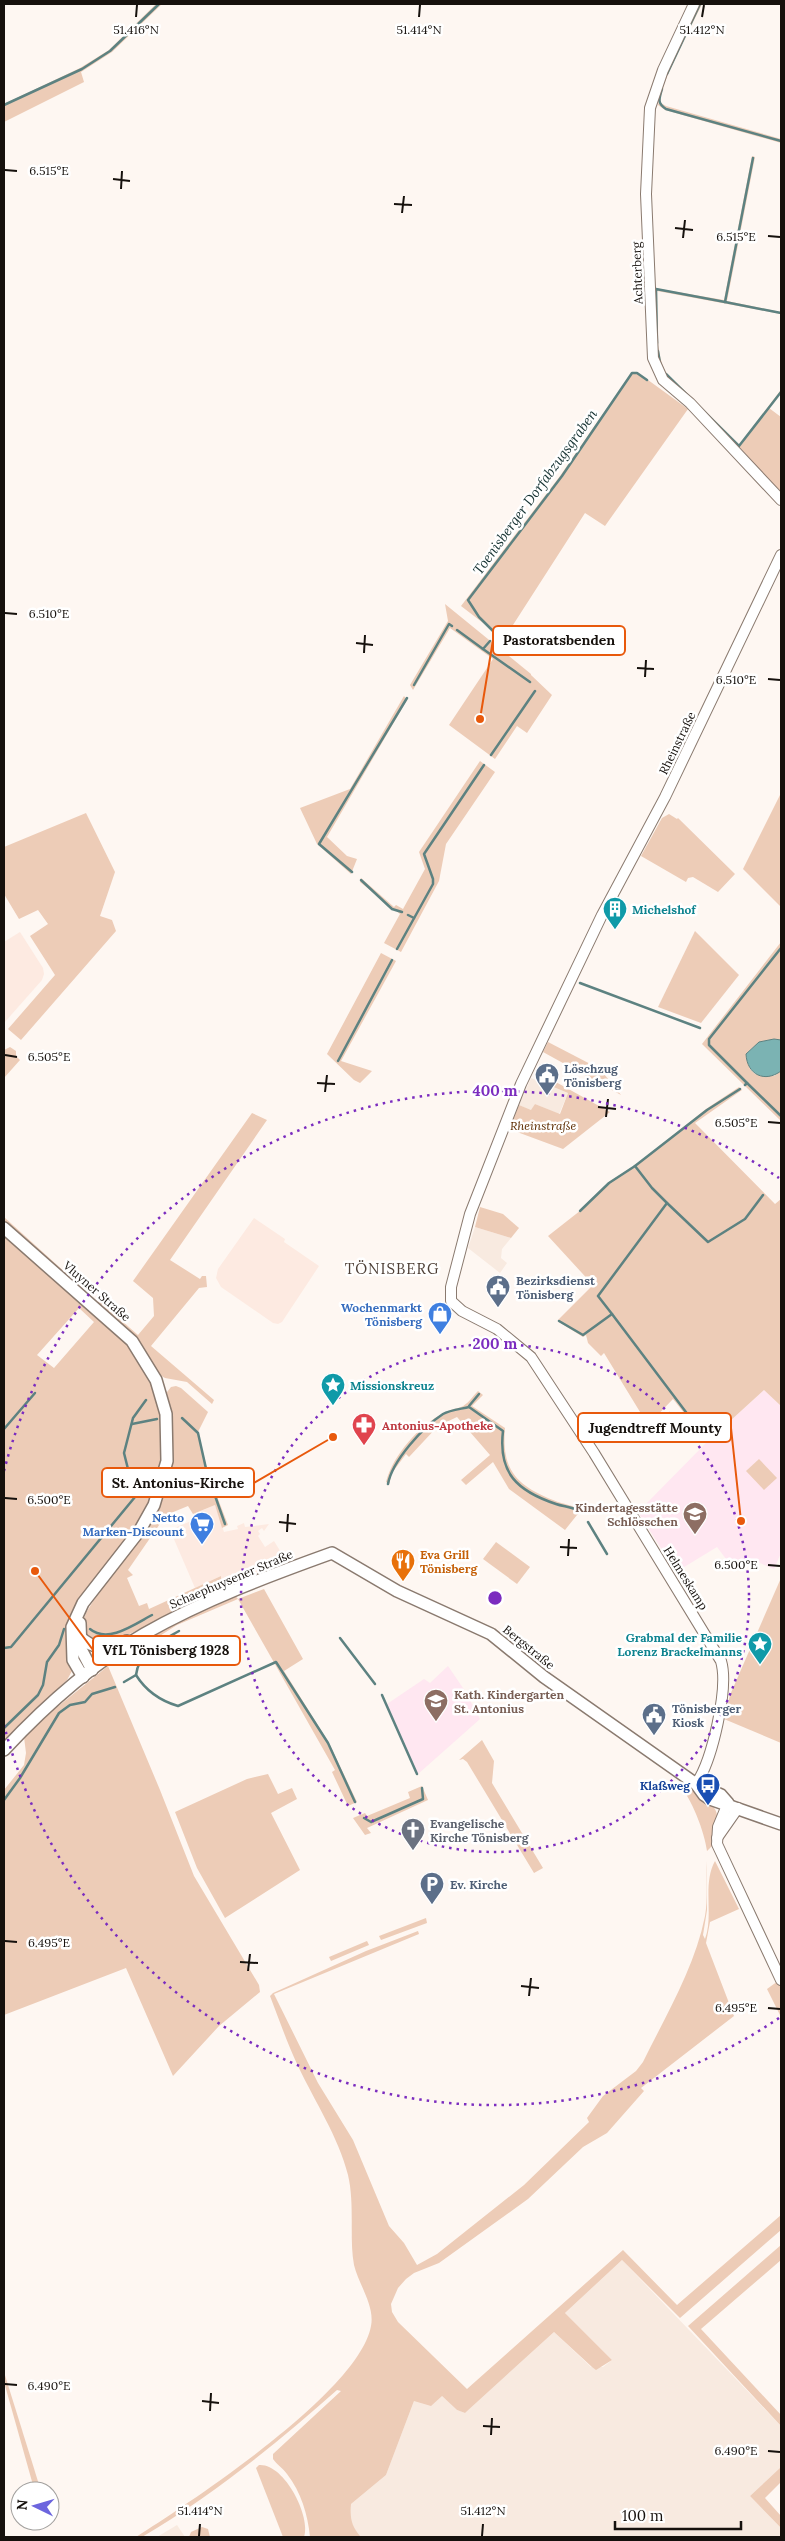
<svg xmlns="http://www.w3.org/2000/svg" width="785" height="2541" viewBox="0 0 785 2541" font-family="Lora,serif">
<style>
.commercial{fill:#fdeae1}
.built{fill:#f8eae0}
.education{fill:#ffe7f1}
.green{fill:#edccb7;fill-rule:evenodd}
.water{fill:#7bb3b3;stroke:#5d8281}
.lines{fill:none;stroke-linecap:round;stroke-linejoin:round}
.stream{stroke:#5d8281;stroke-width:2.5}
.tertiary-casing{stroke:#8a7a6f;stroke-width:12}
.secondary-casing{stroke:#8a7a6f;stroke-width:14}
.tertiary{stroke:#fff;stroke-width:10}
.secondary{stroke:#fff;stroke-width:11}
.ticks{fill:none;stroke:#16110d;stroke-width:2}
.ring{fill:none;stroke:#7b2cbf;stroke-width:2.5;stroke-dasharray:2.5 5}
.labels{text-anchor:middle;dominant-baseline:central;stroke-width:5;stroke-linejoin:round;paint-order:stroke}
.street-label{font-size:12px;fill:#16110d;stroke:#fff}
.culture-label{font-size:12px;font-weight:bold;fill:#0d838f;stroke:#fff;text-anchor:start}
.service-label{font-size:12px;font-weight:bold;fill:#4e5e75;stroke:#fff;text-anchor:start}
.park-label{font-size:12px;font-style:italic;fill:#5d2c00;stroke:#fff}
.shop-label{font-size:12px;font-weight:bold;fill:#366cbe;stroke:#fff;text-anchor:end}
.health-label{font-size:12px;font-weight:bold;fill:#be3a42;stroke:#fff;text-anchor:start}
.education-label{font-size:12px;font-weight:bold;fill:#785e54;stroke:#fff;text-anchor:end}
.food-label{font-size:12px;font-weight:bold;fill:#c56008;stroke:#fff;text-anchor:start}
.transit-label{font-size:12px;font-weight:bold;fill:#164399;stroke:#fff;text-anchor:end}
.worship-label{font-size:12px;font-weight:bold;fill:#5b616d;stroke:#fff;text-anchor:start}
.water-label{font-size:14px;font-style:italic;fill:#143131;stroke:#fff}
.quarter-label{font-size:15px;letter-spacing:1px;fill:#4d3f36;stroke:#fff}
.ticks-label{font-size:12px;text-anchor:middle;fill:#16110d;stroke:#fff;stroke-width:5;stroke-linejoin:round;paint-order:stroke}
.centre{fill:#7b2cbf;stroke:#fff;stroke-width:2.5}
.ring-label{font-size:15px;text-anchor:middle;font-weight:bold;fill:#7b2cbf;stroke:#fff;stroke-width:5;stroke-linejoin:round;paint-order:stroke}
.leader{fill:none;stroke:#e8590c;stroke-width:2}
.callout-dot{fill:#e8590c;stroke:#fff;stroke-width:2}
.callout{fill:#fff;stroke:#e8590c;stroke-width:2}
.callout-label{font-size:14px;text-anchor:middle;font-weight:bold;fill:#16110d}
</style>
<rect width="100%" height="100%" fill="#fef7f2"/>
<!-- commercial -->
<g class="commercial">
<path d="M20 932 43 968 44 974 42 980 4 1023V942Z"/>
<path d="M254 1218 285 1239 284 1242 319 1266 282 1322 278 1324 273 1323 221 1287 216 1278 218 1269Z"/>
<path d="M215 1505 224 1532 238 1529 237 1526 244 1523 245 1527 269 1524 264 1531 262 1528 258 1531 260 1534 258 1536 265 1547 274 1541 287 1562 221 1584V1576L195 1588 170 1530 198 1518 196 1513Z"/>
</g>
<!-- built -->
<g class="built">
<path d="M531 1078 568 1093 559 1114 535 1104 532 1111 519 1105Z"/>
<path d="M475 1227 511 1238 502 1249 501 1258 507 1263 500 1273 468 1248Z"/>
<path d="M622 2260 781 2426V2467L750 2496 781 2528V2537H361L354 2530 350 2519 351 2504 386 2475 414 2401 442 2396 457 2410 465 2413 554 2332 591 2367H603L612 2360 565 2313Z"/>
<path d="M177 2525 185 2537H157Z"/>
</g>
<!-- education -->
<g class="education">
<path d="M764 1390 781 1406V1553L774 1569 748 1558 732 1567 717 1547 676 1572 638 1512 707 1442Z"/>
<path d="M448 1666 465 1691 480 1719 418 1774 387 1704 424 1679 430 1683Z"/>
</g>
<!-- green -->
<g class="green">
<path d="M156 4H162L112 52 81 72 84 82 4 122V104L80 68 109 50Z"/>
<path d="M698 4H702C694 22 657 87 661 103L666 106 781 139V143L665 110 658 105 665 75Z"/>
<path d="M752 156 755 157 727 301 781 312V314L657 291C656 317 654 351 667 375L739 445 780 391H781L769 408 781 417V495L736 443 665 376 656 353 654 288 724 300Z"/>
<path d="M632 372H637L688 409 605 526 585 513 504 639 461 606 560 476Z"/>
<path d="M445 604 531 674V675L552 695 527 733 517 726 495 759 449 725 493 659 450 628 413 690 410 685 448 621Z"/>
<path d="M404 696 407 700 327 837 347 856 357 859 351 874 317 844 300 808 350 789Z"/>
<path d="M480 761 495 772 446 844 439 881 401 952 384 943 400 914 360 882 361 878 394 907 396 905 403 909 425 869 419 852Z"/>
<path d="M781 793V907L743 869Z"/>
<path d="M86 813 115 872 100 916 112 920 116 931 21 1040 8 1029 55 975 30 936 48 924 38 910 19 919 4 894V847Z"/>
<path d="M669 814 677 819 678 818 735 874 718 892 693 877 688 878 686 882 641 856 662 818Z"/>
<path d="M695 931 739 975 701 1023 658 1007Z"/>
<path d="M781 942V1040C768 1038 754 1044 746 1054L750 1069 755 1074 774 1076 781 1071V1121L702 1044Z"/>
<path d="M381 953 396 961 341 1061 372 1071 360 1083 354 1080 327 1054Z"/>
<path d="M548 1042 600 1069 621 1095 543 1052Z"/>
<path d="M10 1047 16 1051V1056L20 1060 4 1078V1050Z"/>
<path d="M554 1081 610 1112 563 1149 509 1129 519 1105 531 1110 535 1104 560 1114 568 1093 551 1086Z"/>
<path d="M739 1087 742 1090 695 1123 775 1204 781 1199V1406L764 1390 707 1442 673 1399 648 1425 604 1353 601 1356 588 1343 586 1335 583 1337 559 1322 558 1320 593 1285 548 1236 590 1203 609 1182 637 1164 706 1109Z"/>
<path d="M252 1113 267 1120 170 1260 200 1279 202 1276H206L207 1287 199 1288 151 1346 214 1400 212 1404 187 1382 165 1378 158 1374 98 1306V1300L138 1335 154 1316 153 1298 133 1281Z"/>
<path d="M480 1207 503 1214 519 1228 511 1238 475 1227Z"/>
<path d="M4 1217 67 1274 65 1276 4 1222Z"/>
<path d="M4 1235 118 1335 135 1353 148 1374 160 1404 164 1450 155 1492 138 1525 81 1601 72 1671 67 1680 4 1742ZM79 1308 94 1322 54 1368 37 1355Z"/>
<path d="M176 1386 181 1388 208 1412 198 1432 208 1473 228 1525 222 1528 215 1505 193 1514 188 1506 166 1515 128 1570 133 1575 127 1578 139 1606 147 1603 149 1609 221 1576V1584L227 1588 106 1645 87 1639 82 1625 86 1613C111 1568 167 1519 170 1465 171 1441 167 1416 167 1392L171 1387Z"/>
<path d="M478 1391 483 1395 472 1406 505 1428C501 1473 519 1487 558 1502 567 1505 574 1505 582 1512L577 1515 565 1530 509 1489 493 1462 466 1485 461 1480 490 1455 457 1417 438 1426 409 1457 406 1454 392 1473 389 1484 386 1482C393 1455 420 1424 446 1412 451 1409 456 1409 461 1407 467 1405 473 1396 478 1391Z"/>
<path d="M759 1459 777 1478 764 1490 746 1471Z"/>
<path d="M496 1542 530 1567 517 1584 483 1559Z"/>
<path d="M781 1578V1743L724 1719 730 1695Z"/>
<path d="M264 1589 303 1659 284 1671 329 1743 357 1802 348 1806 332 1772 335 1770 238 1599 177 1625 114 1665 115 1660 175 1622 235 1595 238 1599Z"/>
<path d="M108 1666 160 1790 194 1876 259 1985 260 1992 219 2026 173 2076 126 1968 4 2015V1790L24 1765 26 1753 24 1737 56 1708Z"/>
<path d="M482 1740 494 1761 492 1783 543 1868 534 1873 467 1762 463 1759 459 1760Z"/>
<path d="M268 1774 278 1794 292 1788 297 1799 271 1813 300 1870 225 1918 197 1868 175 1812 247 1779Z"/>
<path d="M678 1784C690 1787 716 1802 717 1815 718 1825 713 1836 712 1846L707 1851C705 1833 691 1796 678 1784Z"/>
<path d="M422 1786 428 1800 367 1828 371 1833 365 1835 353 1818 365 1813 367 1816 410 1798 408 1792Z"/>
<path d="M707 1861V1910L703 1935 705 1939C714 1916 702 1884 715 1861L739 1909 710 1922 706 1943 734 2016 641 2088 644 2091 607 2133 583 2147 528 2199 439 2263 414 2273 406 2279 398 2288 391 2304 392 2312 398 2322 467 2389 623 2250 677 2305 781 2215V2230L680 2318 622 2260 565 2313 612 2360 596 2370 592 2367 554 2332 465 2413 457 2410 442 2396 431 2406 414 2401 386 2475 351 2504C350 2518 351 2526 361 2537H310C308 2515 301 2492 287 2474 283 2468 277 2465 273 2459V2454L341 2391 337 2390C275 2445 213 2495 142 2537H136C192 2501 359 2392 371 2326 375 2306 359 2285 354 2265 349 2238 355 2205 348 2175 338 2136 315 2102 298 2066 287 2043 279 2019 270 1996L273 1993 366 1951 418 1931 419 1934 274 1994 318 2083 353 2140 389 2226 404 2243 417 2265 437 2254 524 2185 589 2122 587 2118 603 2096 636 2071 643 2062C666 2015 695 1967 705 1916 708 1899 706 1879 707 1861Z"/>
<path d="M426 1918 427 1923 381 1940 379 1936Z"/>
<path d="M367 1941 369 1945 331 1961 329 1957Z"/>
<path d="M778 1981 781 1987V2017L767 1989Z"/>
<path d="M781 2245V2260L701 2329 781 2415V2426L688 2326Z"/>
<path d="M4 2372 41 2491H35L33 2485 4 2382Z"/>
<path d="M259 2465C284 2463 311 2516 304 2537H283L256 2468Z"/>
<path d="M781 2467V2482L765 2498 781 2516V2528L750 2496Z"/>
<path d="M202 2527 208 2529 210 2537H189L191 2532Z"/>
</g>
<!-- water -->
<path class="water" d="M774 1039 781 1040V1071C765 1083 747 1075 746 1054L759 1042Z"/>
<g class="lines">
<!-- stream -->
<g class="stream">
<path d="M667 74 700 4"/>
<path d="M662 89C659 99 657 103 666 109L781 141"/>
<path d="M4 105 82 69 110 51 159 4"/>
<path d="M725 302 781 313"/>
<path d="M657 343 656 289 725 302 753 158"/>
<path d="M658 351 660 363"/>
<path d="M666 374 739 446 781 392"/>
<path d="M457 630 483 649"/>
<path d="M495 633 479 617 468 600 562 476 632 373H637L647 380"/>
<path d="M490 641 483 649 530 682"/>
<path d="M414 685 449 624 452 626"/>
<path d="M491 755 535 691"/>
<path d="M352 872 319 844 407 698"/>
<path d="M361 880 392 909 402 912"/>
<path d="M408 915 414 918"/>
<path d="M397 949 433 884V879L424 854 484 765"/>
<path d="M580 983 700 1028"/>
<path d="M338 1061 392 960"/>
<path d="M747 1083 781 1116"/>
<path d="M745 1085 747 1083 709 1045V1039L781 948"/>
<path d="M667 1203 708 1242 745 1219 763 1195"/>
<path d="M580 1211 609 1183 635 1166"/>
<path d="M612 1314 707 1440"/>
<path d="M559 1321 583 1335 612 1314 598 1296 667 1203 652 1188 635 1166 707 1110 740 1089"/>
<path d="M469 1406 479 1394"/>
<path d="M182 1418 198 1433 207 1473 225 1524"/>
<path d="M132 1424 157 1419"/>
<path d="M4 1429 35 1393"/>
<path d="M388 1484C392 1461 423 1427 443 1414 450 1410 461 1409 469 1407L503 1431C498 1473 517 1491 556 1504 564 1507 571 1506 578 1511"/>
<path d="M588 1522 607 1554"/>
<path d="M90 1629C108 1644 135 1624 152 1615"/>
<path d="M340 1638 375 1684"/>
<path d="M4 1648 11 1647 135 1497 124 1453 133 1418 146 1400"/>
<path d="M136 1675C139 1651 160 1642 179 1631"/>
<path d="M124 1682 136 1675C146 1691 161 1701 178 1706L276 1662 328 1743 355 1802"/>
<path d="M382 1695 417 1774"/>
<path d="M4 1728 38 1695 43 1685 47 1662 59 1645 64 1629"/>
<path d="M4 1800 20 1778 59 1713 70 1705 85 1702 92 1694 115 1687"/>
<path d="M364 1818 371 1822 423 1799 422 1788"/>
</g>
<defs>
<g id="tertiary">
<path d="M694 4 663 70 650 108 646 194 653 358 663 380 690 403 781 500"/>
<path d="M696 1784C712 1761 729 1688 721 1661L594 1453 531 1357 497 1329 462 1311 451 1301V1287L470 1214 521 1084 602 915 665 797 781 555"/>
<path d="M728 1803 718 1827 717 1844 781 1980"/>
<path d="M717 1838 738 1808"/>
</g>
<g id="secondary">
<path d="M4 1228 132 1341 156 1380 166 1414 167 1461 154 1505 140 1530 83 1603 72 1627 73 1660 83 1677"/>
<path d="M80 1623 81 1649 92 1670"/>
<path d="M79 1636C96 1652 106 1648 127 1641"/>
<path d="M4 1750C45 1706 92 1664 144 1634 204 1600 268 1576 332 1553L397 1591 491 1634 544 1677 696 1784 704 1795 710 1799 781 1824"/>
<path d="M696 1784 721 1795 728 1803"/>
</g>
</defs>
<!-- tertiary casing -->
<use href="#tertiary" class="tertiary-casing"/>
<!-- secondary casing -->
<use href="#secondary" class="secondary-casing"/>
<!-- tertiary -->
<use href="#tertiary" class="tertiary"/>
<!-- secondary -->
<use href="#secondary" class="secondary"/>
</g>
<!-- ticks -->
<path class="ticks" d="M136 17 137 5M419 17 420 5M702 17 704 5M5 170 17 171M113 179 130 181M121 189 122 171M394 204 412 205M402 213 404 196M675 228 693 230M768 236 780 237M683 238 685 220M5 613 17 614M356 643 373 645M364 653 365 635M637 668 654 669M645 677 646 660M768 679 780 680M5 1055 17 1057M317 1083 335 1084M325 1092 327 1075M598 1107 616 1109M606 1117 608 1099M768 1122 780 1123M5 1498 17 1499M279 1522 296 1524M287 1532 288 1514M560 1547 577 1548M568 1556 569 1539M768 1565 780 1566M5 1941 17 1942M240 1962 258 1963M248 1971 250 1954M521 1986 539 1988M529 1996 531 1978M768 2008 780 2009M5 2384 17 2385M202 2401 219 2403M210 2411 211 2393M483 2426 500 2427M491 2435 492 2418M768 2451 780 2452M199 2536 200 2524M482 2536 483 2524"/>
<!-- distance rings -->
<g class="ring">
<circle cx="495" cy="1598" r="254"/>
<path d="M779 2018A507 507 0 0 1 4 1725M4 1471A507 507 0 0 1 779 1178"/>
</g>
<!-- icons -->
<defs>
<symbol id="building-pin" viewBox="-11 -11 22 30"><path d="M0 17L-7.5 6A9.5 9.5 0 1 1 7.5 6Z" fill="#0f9aa8" stroke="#fff"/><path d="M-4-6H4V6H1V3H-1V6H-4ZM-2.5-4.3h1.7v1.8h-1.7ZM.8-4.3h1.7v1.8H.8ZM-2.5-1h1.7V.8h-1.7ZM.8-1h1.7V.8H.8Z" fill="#fff"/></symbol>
<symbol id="civic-pin" viewBox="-11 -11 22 30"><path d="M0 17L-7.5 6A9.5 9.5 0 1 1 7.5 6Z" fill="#5c6f8a" stroke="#fff"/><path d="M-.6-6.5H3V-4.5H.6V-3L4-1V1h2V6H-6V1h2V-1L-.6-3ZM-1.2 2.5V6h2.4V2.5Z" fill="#fff"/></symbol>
<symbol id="shop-pin" viewBox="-11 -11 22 30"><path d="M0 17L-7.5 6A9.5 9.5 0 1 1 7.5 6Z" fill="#3f7fe0" stroke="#fff"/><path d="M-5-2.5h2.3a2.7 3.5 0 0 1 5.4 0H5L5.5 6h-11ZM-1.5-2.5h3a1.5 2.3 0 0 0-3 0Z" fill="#fff"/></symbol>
<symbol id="sight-pin" viewBox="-11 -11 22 30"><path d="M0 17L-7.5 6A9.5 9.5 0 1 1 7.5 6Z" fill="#0f9aa8" stroke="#fff"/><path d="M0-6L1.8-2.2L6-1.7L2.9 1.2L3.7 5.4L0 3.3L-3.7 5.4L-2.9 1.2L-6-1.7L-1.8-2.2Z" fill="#fff"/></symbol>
<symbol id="pharmacy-pin" viewBox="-11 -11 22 30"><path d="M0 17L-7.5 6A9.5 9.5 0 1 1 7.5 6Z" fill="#e0444e" stroke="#fff"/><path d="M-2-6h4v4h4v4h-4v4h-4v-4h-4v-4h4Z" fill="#fff"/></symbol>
<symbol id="school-pin" viewBox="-11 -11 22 30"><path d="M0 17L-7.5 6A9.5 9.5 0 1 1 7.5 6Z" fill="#8d6e63" stroke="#fff"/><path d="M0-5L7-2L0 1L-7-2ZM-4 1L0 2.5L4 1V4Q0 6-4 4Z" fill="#fff"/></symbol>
<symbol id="supermarket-pin" viewBox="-11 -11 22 30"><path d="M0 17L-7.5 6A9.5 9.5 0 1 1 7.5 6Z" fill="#3f7fe0" stroke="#fff"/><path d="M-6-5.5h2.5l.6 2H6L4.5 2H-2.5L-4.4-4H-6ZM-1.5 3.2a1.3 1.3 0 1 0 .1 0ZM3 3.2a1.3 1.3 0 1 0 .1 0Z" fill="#fff"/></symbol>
<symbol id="restaurant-pin" viewBox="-11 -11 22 30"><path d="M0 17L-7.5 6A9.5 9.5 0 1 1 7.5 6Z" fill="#e8710a" stroke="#fff"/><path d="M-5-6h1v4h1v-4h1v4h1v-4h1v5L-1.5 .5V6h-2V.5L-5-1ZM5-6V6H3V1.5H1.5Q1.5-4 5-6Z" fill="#fff"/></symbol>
<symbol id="bus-pin" viewBox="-11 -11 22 30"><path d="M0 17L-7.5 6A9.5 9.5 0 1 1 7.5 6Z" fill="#1a4fb4" stroke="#fff"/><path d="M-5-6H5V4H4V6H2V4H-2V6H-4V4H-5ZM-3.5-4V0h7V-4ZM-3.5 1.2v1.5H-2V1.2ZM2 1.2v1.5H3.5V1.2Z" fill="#fff"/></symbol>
<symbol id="church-pin" viewBox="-11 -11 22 30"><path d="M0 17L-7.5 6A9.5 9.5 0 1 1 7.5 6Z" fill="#6b7280" stroke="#fff"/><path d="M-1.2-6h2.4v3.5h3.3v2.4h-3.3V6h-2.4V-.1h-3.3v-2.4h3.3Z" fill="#fff"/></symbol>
<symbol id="parking-pin" viewBox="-11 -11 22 30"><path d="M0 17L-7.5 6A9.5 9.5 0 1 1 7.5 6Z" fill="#5c6f8a" stroke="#fff"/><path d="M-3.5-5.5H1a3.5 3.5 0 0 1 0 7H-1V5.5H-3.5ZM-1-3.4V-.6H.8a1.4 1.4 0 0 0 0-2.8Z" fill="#fff"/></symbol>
</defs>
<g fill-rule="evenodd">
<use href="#building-pin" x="601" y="895" width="28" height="38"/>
<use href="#civic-pin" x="533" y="1061" width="28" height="38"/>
<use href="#civic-pin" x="484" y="1273" width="28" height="38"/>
<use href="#shop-pin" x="426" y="1300" width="28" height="38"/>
<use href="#sight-pin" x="319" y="1371" width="28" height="38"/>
<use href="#pharmacy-pin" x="350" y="1411" width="28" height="38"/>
<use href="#school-pin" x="681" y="1500" width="28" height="38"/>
<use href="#supermarket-pin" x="188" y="1510" width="28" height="38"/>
<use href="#restaurant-pin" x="389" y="1547" width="28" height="38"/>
<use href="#sight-pin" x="746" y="1630" width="28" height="38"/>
<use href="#school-pin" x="422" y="1687" width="28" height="38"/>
<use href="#civic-pin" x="640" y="1701" width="28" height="38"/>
<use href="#bus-pin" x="694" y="1771" width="28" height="38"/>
<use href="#church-pin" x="399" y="1816" width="28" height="38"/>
<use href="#parking-pin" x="418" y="1870" width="28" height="38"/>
</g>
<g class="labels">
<!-- street labels -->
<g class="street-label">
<text transform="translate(637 273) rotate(-92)">Achterberg</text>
<text transform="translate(677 743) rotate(-64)">Rheinstraße</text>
<text transform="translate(97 1291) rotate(41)">Vluyner Straße</text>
<text transform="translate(686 1578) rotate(58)">Helmeskamp</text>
<text transform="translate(231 1579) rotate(-23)">Schaephuysener Straße</text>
<text transform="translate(529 1647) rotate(39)">Bergstraße</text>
</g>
<!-- culture labels -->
<g class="culture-label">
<text x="632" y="909">Michelshof</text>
<text x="350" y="1385">Missionskreuz</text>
<text x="742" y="1637" text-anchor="end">Grabmal der Familie<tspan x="742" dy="14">Lorenz Brackelmanns</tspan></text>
</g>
<!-- service labels -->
<g class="service-label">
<text x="564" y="1068">Löschzug<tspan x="564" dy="14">Tönisberg</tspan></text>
<text x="516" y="1280">Bezirksdienst<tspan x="516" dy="14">Tönisberg</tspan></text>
<text x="672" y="1708">Tönisberger<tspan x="672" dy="14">Kiosk</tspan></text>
<text x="450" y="1884">Ev. Kirche</text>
</g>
<!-- park labels -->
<g class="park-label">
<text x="543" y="1125">Rheinstraße</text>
</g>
<!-- shop labels -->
<g class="shop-label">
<text x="422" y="1307">Wochenmarkt<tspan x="422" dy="14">Tönisberg</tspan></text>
<text x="184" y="1517">Netto<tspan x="184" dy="14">Marken-Discount</tspan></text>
</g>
<!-- health labels -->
<g class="health-label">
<text x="382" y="1425">Antonius-Apotheke</text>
</g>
<!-- education labels -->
<g class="education-label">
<text x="678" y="1507">Kindertagesstätte<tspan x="678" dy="14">Schlösschen</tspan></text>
<text x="454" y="1694" text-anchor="start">Kath. Kindergarten<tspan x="454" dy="14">St. Antonius</tspan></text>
</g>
<!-- food labels -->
<g class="food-label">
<text x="420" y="1554">Eva Grill<tspan x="420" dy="14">Tönisberg</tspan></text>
</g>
<!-- transit labels -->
<g class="transit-label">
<text x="690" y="1785">Klaßweg</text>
</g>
<!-- worship labels -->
<g class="worship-label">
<text x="430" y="1823">Evangelische<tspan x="430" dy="14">Kirche Tönisberg</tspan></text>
</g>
<!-- water labels -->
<g class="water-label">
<text transform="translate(535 492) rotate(-54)">Toenisberger Dorfabzugsgraben</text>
</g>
<!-- quarter labels -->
<g class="quarter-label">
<text x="392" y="1268">TÖNISBERG</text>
</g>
</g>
<g class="ticks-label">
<text x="136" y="34">51.416°N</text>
<text x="419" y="34">51.414°N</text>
<text x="702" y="34">51.412°N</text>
<text x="49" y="175">6.515°E</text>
<text x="736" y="241">6.515°E</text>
<text x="49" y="618">6.510°E</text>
<text x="736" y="684">6.510°E</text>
<text x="49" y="1061">6.505°E</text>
<text x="736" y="1127">6.505°E</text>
<text x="49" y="1504">6.500°E</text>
<text x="736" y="1569">6.500°E</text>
<text x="49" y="1947">6.495°E</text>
<text x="736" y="2012">6.495°E</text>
<text x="49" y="2390">6.490°E</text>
<text x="736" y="2455">6.490°E</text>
<text x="200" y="2515">51.414°N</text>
<text x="483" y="2515">51.412°N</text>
</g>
<circle cx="495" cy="1598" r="8" class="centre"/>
<g class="ring-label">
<text x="495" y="1096">400 m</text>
<text x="495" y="1349">200 m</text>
</g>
<!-- callouts -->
<path class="leader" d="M480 719L493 640M741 1521L731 1428M333 1437L254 1483M35 1571L93 1650"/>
<g class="callout-dot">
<circle cx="480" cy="719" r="5"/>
<circle cx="741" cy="1521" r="5"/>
<circle cx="333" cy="1437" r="5"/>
<circle cx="35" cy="1571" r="5"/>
</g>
<g class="callout">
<rect x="493" y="626" width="132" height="29" rx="5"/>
<rect x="578" y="1413" width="153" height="29" rx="5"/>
<rect x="102" y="1468" width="152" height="29" rx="5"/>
<rect x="93" y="1636" width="147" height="29" rx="5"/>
</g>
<g class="callout-label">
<text x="559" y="645">Pastoratsbenden</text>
<text x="655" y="1433">Jugendtreff Mounty</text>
<text x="178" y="1488">St. Antonius-Kirche</text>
<text x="166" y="1655">VfL Tönisberg 1928</text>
</g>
<!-- border -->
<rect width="785" height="2541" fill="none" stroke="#16110d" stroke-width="10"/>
<!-- north arrow -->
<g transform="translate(35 2506) rotate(275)"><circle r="24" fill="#ffffff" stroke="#a2a09e"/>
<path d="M0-4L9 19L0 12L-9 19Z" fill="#6c65de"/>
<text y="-8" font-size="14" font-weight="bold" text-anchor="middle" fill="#16110d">N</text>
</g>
<!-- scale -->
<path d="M615 2521v8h126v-8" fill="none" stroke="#16110d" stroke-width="2.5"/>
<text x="622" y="2521" font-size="15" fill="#16110d" stroke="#ffffff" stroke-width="4" paint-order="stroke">100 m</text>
</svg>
